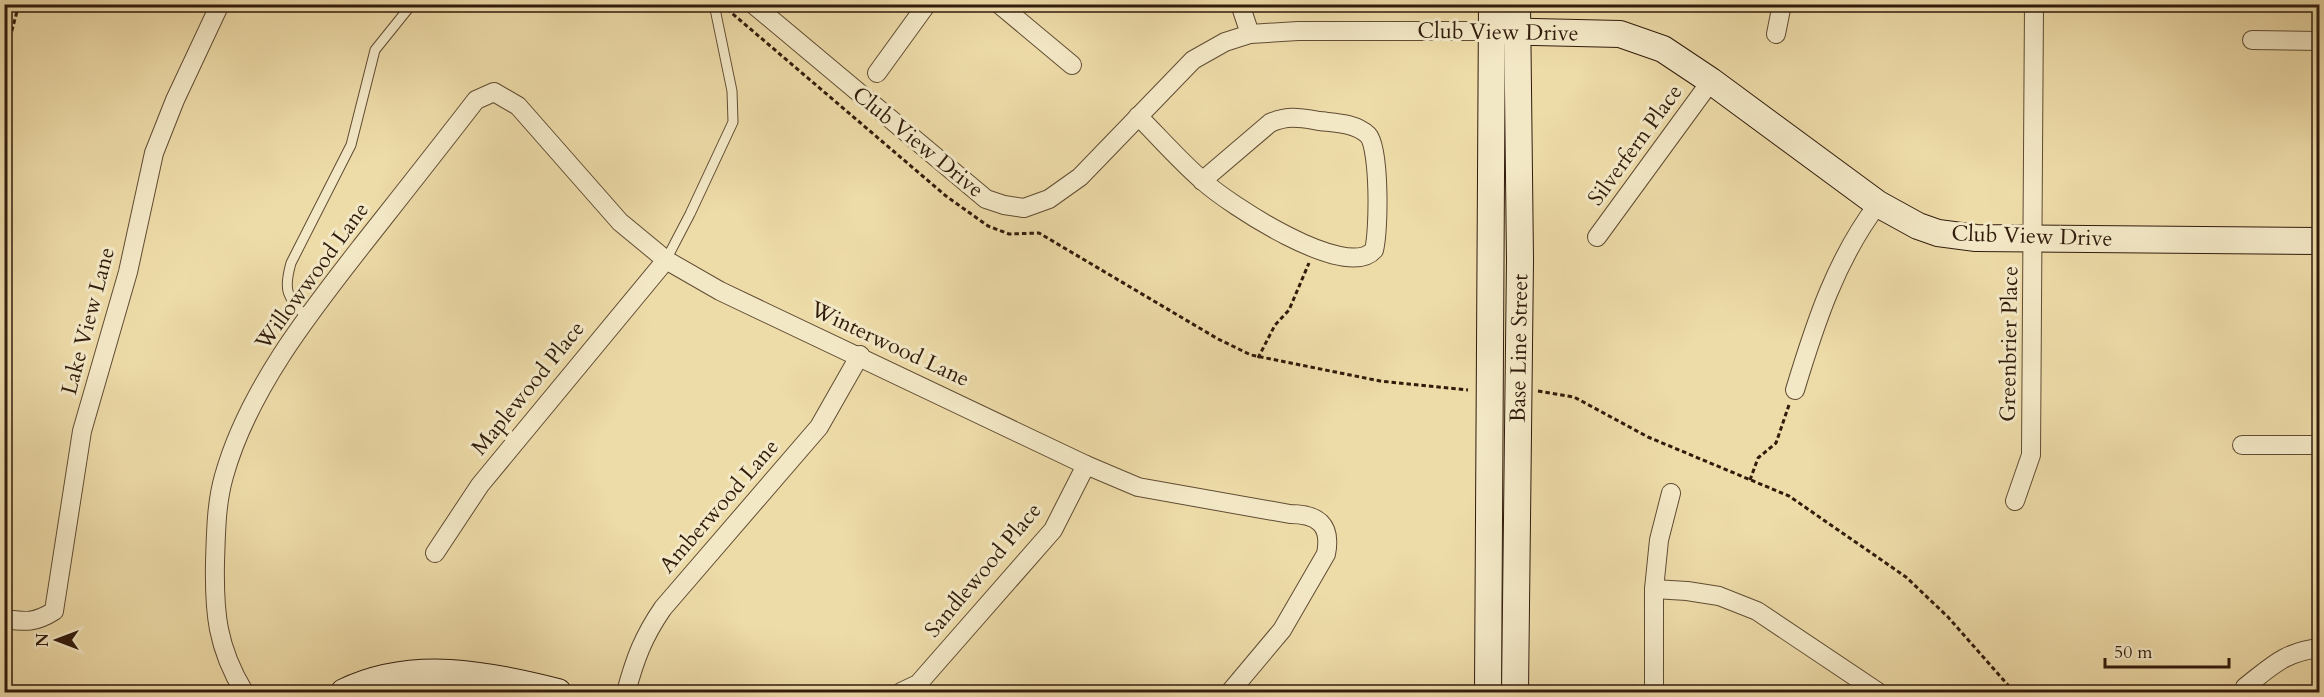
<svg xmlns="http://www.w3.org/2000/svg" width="2324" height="697" viewBox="0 0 2324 697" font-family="Cardo,serif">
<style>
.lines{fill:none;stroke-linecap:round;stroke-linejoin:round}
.lane-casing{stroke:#604c33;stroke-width:11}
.street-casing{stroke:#604c33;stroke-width:20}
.secondary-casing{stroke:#311c0c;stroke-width:28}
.path{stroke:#311c0c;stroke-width:3;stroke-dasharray:4.5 3;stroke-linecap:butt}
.lane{stroke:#f3e8c6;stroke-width:9}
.street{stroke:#f3e8c6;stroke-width:18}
.secondary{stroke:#f3e8c6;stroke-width:26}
.labels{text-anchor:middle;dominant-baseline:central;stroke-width:6;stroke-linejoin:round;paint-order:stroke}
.street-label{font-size:22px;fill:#311c0c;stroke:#f3e8c6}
</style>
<rect width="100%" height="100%" fill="#eddba8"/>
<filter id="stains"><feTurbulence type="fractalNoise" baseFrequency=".00333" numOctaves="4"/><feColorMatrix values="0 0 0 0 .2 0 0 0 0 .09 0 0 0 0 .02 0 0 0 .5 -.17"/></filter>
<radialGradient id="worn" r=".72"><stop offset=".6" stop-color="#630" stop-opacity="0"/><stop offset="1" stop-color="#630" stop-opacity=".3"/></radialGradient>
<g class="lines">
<defs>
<g id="lane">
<path d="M666 260 690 214 733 122 732 91 714 4"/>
<path d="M306 317C287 296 283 291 291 263L351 145 375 50 412 4"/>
</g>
<g id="street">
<path d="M753 4 986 199 1004 205 1024 208 1049 199 1080 177 1193 60 1225 42 1250 34 1298 31H1492"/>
<path d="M999 4 1072 65"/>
<path d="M1240 4 1250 34"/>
<path d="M1776 34 1782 4"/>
<path d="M2252 40 2320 41"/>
<path d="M877 73 927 4"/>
<path d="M1138 116C1160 138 1180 161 1203 181 1227 203 1346 282 1374 250 1379 232 1380 148 1368 135 1355 123 1336 123 1320 121 1301 118 1288 115 1270 123L1202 181"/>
<path d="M1597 237 1711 81"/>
<path d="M1795 390C1815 324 1836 259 1878 204"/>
<path d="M2242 445H2320"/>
<path d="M2015 501 2031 455 2034 4"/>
<path d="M435 553 480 485 666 260"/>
<path d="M1654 589 1687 591 1719 596 1757 611 1878 692"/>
<path d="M4 619C26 622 35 623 54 611L82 431 128 272 154 153 175 100 220 4"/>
<path d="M2245 687C2272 666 2284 652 2320 648"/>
<path d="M244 692C217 647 214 613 215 562 216 533 216 504 224 476 248 390 310 312 364 243 401 196 439 148 476 100L494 92 518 106 620 222 666 260 720 291 1086 465 1138 487 1290 514C1317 514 1332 524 1326 554L1282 630 1230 692"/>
<path d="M626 692C635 659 643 637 663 608L819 427 860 355"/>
<path d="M901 692 918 684 1053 530 1086 465"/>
<path d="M1654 692V589L1659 540 1671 493"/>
</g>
<g id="secondary">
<path d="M1492 31 1620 34 1663 49 1711 81 1878 204 1918 226 1938 233 1976 238 2320 241"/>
<path d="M344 692C412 659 487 674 558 692"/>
<path d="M1488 692 1492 4"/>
<path d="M1515 692 1520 260 1517 4"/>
</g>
</defs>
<!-- lane casing -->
<use href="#lane" class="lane-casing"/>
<!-- street casing -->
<use href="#street" class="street-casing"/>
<!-- secondary casing -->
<use href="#secondary" class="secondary-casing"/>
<!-- path -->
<g class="path">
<path d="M727 9 946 196 988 226 1009 234 1039 233 1218 339 1251 355 1380 381 1468 390"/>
<path d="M4 60 19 4"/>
<path d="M4 116 9 153 4 188"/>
<path d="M1258 358 1275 325 1289 310 1309 263"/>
<path d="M1538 391 1574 397 1648 437 1789 496 1906 577 1948 617 2014 692"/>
<path d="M1750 480 1758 458 1776 443 1789 405"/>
</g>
<!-- lane -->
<use href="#lane" class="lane"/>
<!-- street -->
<use href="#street" class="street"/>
<!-- secondary -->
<use href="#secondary" class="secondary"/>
</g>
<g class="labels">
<!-- street labels -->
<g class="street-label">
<text transform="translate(1498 32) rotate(1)">Club View Drive</text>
<text transform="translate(918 142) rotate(39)">Club View Drive</text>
<text transform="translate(1635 145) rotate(-54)">Silverfern Place</text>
<text transform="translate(2032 236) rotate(2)">Club View Drive</text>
<text transform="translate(312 276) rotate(-54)">Willowwood Lane</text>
<text transform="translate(88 321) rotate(-75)">Lake View Lane</text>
<text transform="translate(890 344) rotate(25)">Winterwood Lane</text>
<text transform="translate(2009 344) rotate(-89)">Greenbrier Place</text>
<text transform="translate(1519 348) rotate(-89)">Base Line Street</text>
<text transform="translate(528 388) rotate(-51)">Maplewood Place</text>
<text transform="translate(719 506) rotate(-49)">Amberwood Lane</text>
<text transform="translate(983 570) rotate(-50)">Sandlewood Place</text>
</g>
</g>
<!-- margin -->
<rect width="2324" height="697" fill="none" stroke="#eddba8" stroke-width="24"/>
<rect x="6" y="6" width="2312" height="685" fill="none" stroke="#311c0c" stroke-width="3"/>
<rect x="12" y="12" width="2300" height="673" fill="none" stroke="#311c0c" stroke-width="1.5"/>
<!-- north arrow -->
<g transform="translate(57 640) rotate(270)" stroke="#f3e8c6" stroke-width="4.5" paint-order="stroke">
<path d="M0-4.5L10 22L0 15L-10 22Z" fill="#311c0c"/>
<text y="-9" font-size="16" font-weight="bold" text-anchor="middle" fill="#311c0c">N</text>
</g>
<!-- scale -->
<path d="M2105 658v9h124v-9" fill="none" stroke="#311c0c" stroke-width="3"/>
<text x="2114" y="658" font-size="18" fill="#311c0c" stroke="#f3e8c6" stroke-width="4.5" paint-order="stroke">50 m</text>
<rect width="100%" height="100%" filter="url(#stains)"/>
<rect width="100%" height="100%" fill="url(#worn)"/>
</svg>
